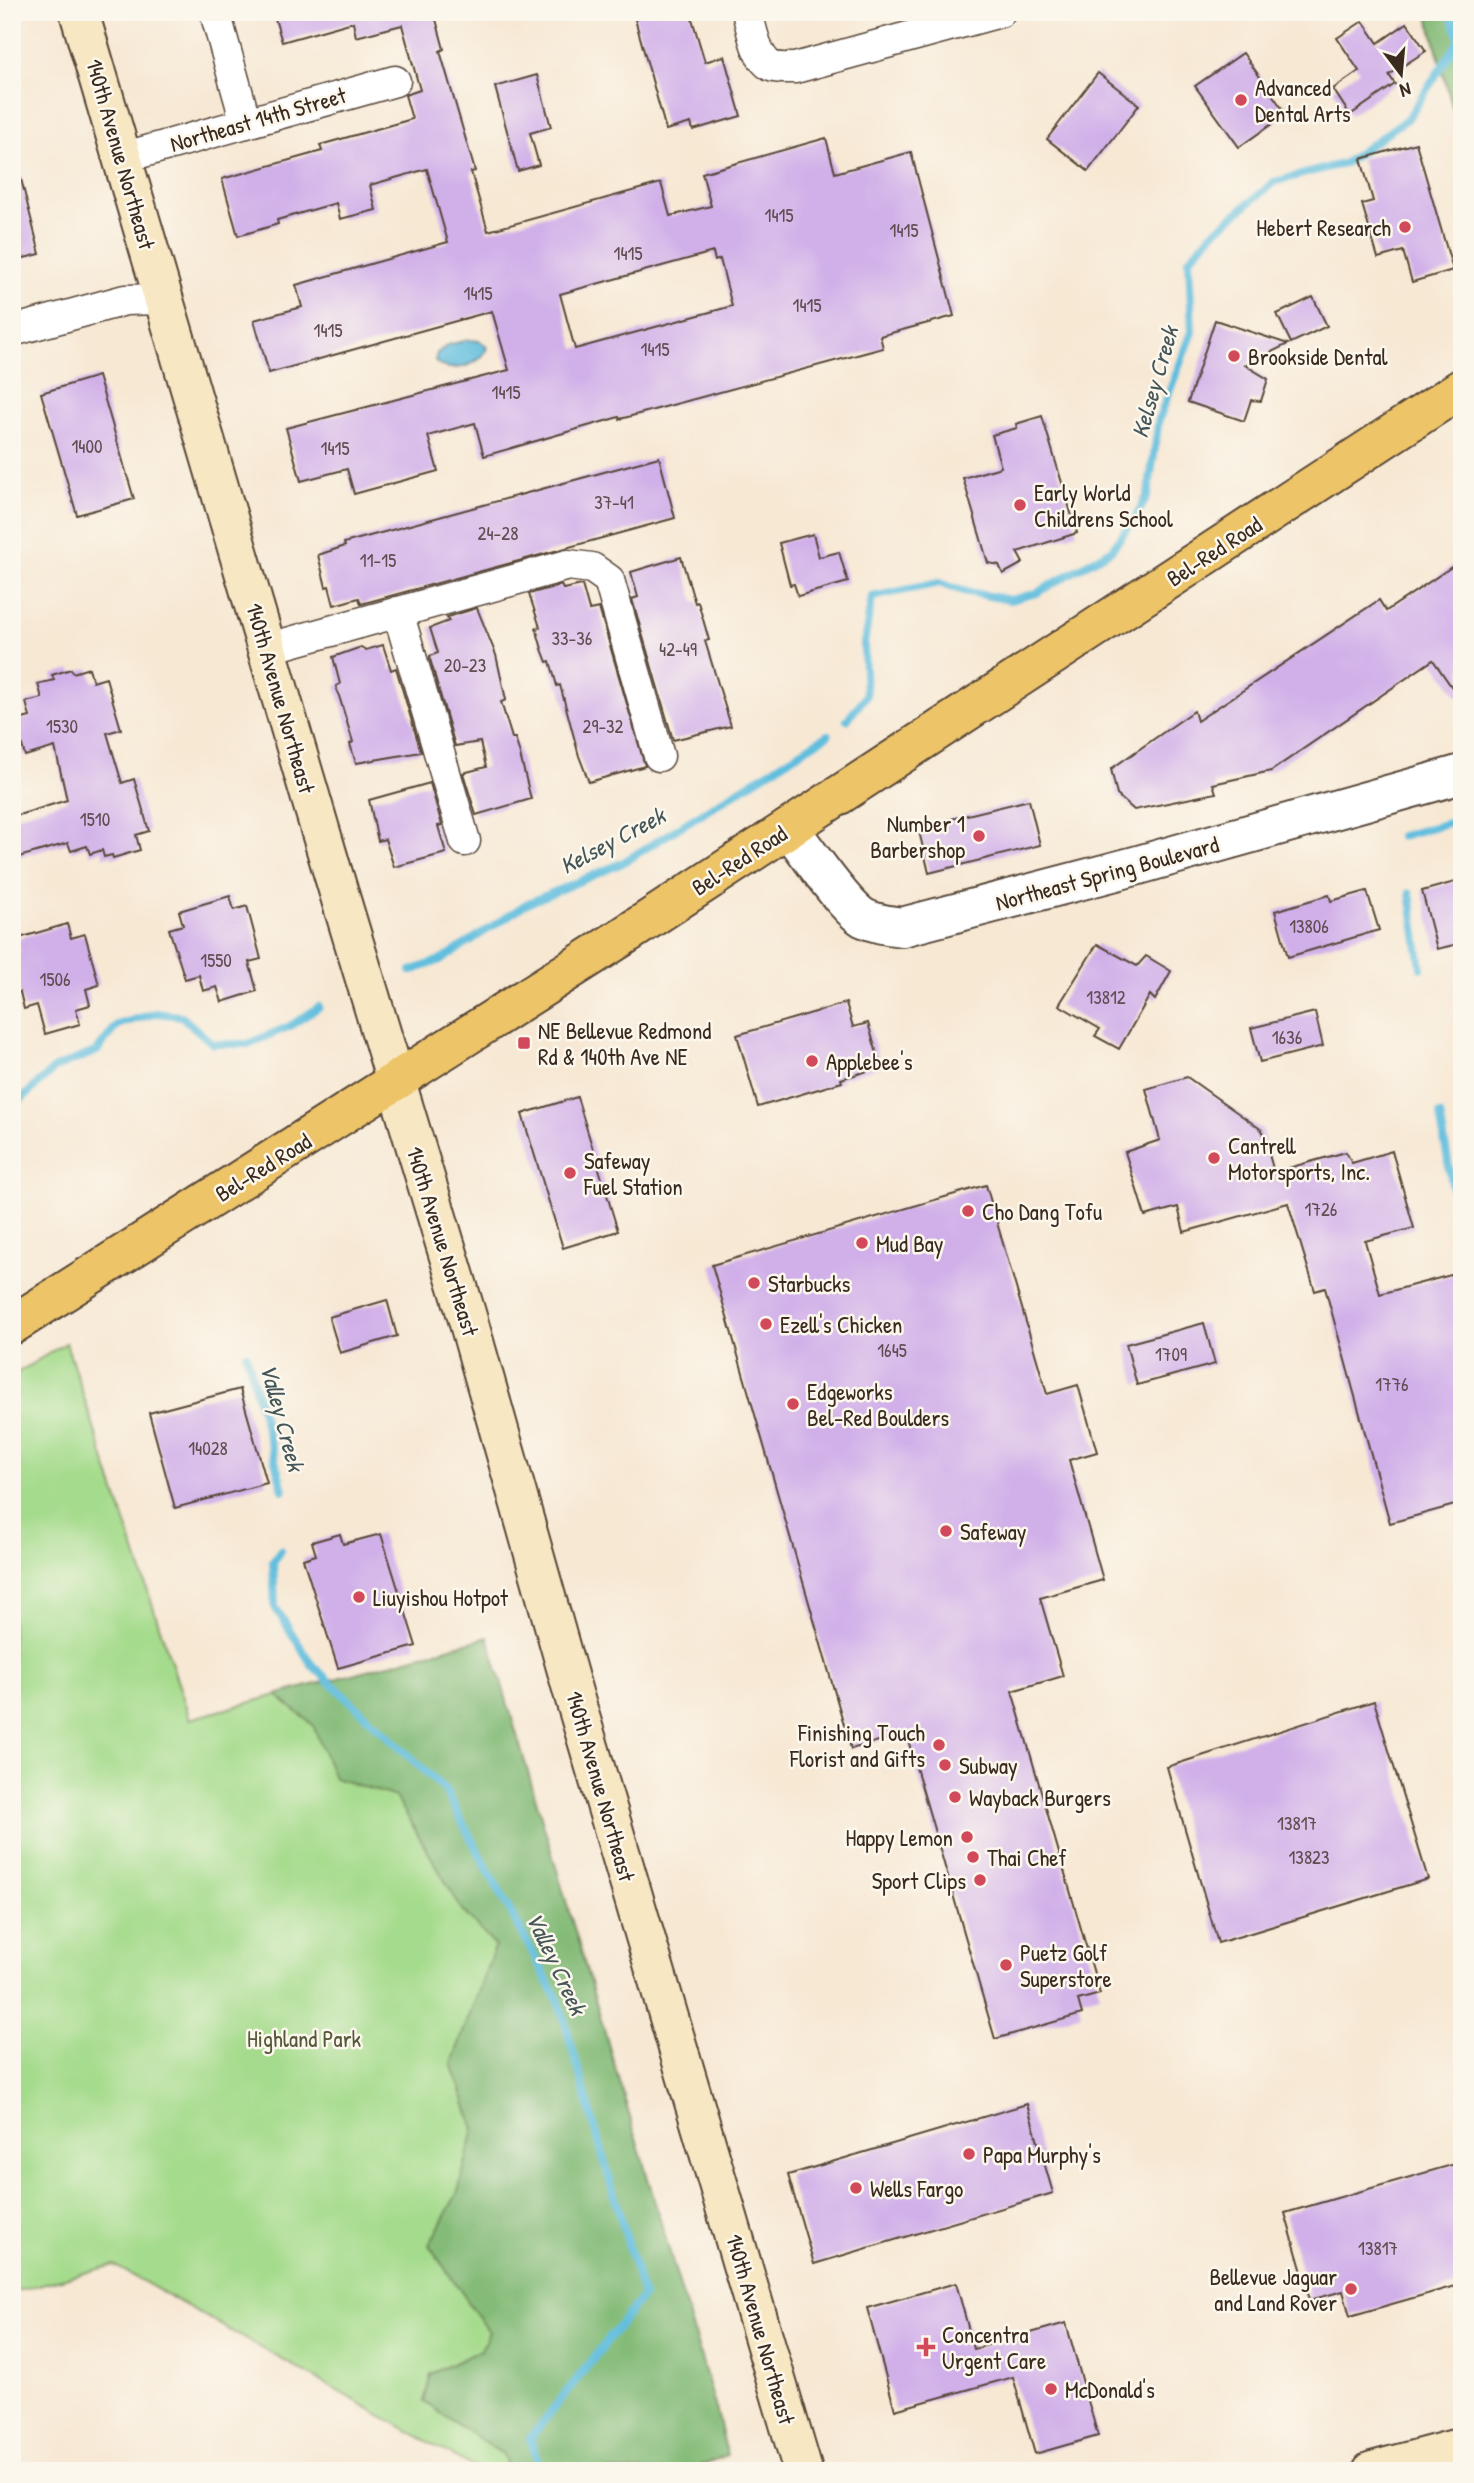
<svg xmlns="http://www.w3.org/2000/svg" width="1474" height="2483" viewBox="0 0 1474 2483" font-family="'Patrick Hand',sans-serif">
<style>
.green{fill:#a5db8c;stroke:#708255;stroke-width:2}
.forest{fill:#84bb78;stroke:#60724b;stroke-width:2}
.water{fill:#60bede;stroke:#4e747e;stroke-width:2}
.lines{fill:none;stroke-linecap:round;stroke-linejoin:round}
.stream{stroke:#60bede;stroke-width:8}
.building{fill:#d1b0e9;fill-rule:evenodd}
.minor-casing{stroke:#574639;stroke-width:33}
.tertiary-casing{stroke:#574639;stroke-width:42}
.secondary-casing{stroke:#574639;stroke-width:42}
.primary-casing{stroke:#574639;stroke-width:42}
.minor{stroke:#fff;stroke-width:30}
.tertiary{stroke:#fff;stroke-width:38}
.secondary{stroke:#f8e7c3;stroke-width:38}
.primary{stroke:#eec469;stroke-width:38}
.poi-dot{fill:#d1495b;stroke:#fbf7ec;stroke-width:2.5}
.labels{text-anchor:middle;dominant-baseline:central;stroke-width:5;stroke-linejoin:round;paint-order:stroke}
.number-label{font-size:19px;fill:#604c51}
.poi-label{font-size:23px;fill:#3b2a1e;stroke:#fbf7ec;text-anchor:start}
.street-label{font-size:23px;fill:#3b2a1e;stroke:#fbf7ec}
.park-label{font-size:23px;fill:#56563a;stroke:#fbf7ec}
.water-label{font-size:24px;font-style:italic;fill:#465658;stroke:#fbf7ec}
</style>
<rect width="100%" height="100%" fill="#fbf7ec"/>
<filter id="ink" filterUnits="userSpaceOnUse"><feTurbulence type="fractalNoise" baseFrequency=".0143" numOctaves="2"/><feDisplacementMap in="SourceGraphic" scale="14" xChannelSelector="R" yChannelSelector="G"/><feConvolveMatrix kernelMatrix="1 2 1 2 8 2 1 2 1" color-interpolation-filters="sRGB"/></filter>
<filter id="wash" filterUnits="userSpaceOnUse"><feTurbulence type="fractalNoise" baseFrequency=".00686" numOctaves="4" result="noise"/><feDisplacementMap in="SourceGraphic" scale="28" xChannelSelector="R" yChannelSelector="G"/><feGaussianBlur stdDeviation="1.57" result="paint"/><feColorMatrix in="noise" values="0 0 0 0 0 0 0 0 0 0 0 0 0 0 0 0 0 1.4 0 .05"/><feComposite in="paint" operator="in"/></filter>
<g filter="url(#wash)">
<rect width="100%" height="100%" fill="#f7e8d4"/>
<!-- green -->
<path class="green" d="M66 1343 190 1719 488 1637 520 2471H480L114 2265 12 2292V1376Z"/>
<!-- forest -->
<g class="forest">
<path d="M1427 12H1462V144Z"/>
<path d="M488 1637 717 2412 727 2455 686 2471H510L502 2454 424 2402 431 2374 481 2350 489 2332 429 2245 458 2192 474 2129 452 2063 495 1946 462 1910 396 1797 334 1778 313 1725 276 1695Z"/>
</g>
<!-- water -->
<path class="water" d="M468 340 480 341 487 347C483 365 448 376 435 361L437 353 448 345Z"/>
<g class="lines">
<!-- stream -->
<g class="stream">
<path d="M847 720 866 696 864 644 872 597 939 583 963 591 1010 600 1037 593 1111 550 1135 518 1148 495 1159 419 1192 332 1189 259 1213 233 1274 182 1345 163 1408 118 1460 39 1450 12"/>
<path d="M1401 836 1462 819"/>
<path d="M1410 893 1421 968"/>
<path d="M411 971 443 959 526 904 622 863 828 735"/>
<path d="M12 1108 55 1068 97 1051 117 1025 156 1013 181 1016 213 1044H248L290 1026 319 1007"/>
<path d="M1440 1115 1462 1241"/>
<path d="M246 1354 283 1490"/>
<path d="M281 1550 273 1562 275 1607 312 1665 445 1790 559 2002 643 2296 530 2438 541 2471"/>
</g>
</g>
<g id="blocks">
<!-- building -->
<g class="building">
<path d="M273 12H434L444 49 440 51 475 171 471 172 488 231 661 183 670 216 711 206 702 173 826 138 835 173 911 152 954 316 880 336 883 348 620 419 619 417 484 456 475 423 428 436 438 471 354 494 347 469 301 481 286 428 509 370 492 311 269 373 254 320 302 307 296 285 448 242 427 169 370 185 376 210 340 219 336 203 277 220 278 224 238 236 222 179 322 151 320 145 412 119 405 95 420 90 402 25 356 37 353 22 282 42ZM713 252 715 261 720 259 732 306 575 349 560 294Z"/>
<path d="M633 12H690L705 62 724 56 741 116 693 130 691 123 666 130Z"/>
<path d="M1363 21 1378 43 1407 23 1426 51 1389 75 1395 84 1350 115 1333 89 1359 71 1337 38Z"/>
<path d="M1243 53 1286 114 1239 147 1195 86Z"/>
<path d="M1098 73 1139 105 1088 171 1047 139Z"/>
<path d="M537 75 551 127 530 133 539 165 518 171 495 87Z"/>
<path d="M1416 143 1453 270 1412 282 1403 251 1378 258 1362 204 1373 201 1361 159Z"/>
<path d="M20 175 40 254 12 261V176Z"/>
<path d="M1313 297 1327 326 1291 343 1277 314Z"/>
<path d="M1215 320 1288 344 1245 365 1268 379 1261 401 1251 400 1244 421 1188 402Z"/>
<path d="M98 376 134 499 77 515 41 393Z"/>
<path d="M1042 416 1077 533 1017 552 1023 563 1003 574 999 565 988 563 963 478 1001 467 992 435 1017 428 1016 424Z"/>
<path d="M659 457 675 518 361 604 359 598 334 605 329 586 326 587 318 555 345 546 344 543Z"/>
<path d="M813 534 819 557 839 552 848 582 798 596 794 584 790 585 779 543Z"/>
<path d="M681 557 695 603 698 602 709 640 705 641 731 726 673 740 632 599 638 597 631 572Z"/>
<path d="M1462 560V702L1433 660 1271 771 1213 784 1216 793 1134 810 1117 795 1111 769 1194 711 1197 721 1379 600 1386 611Z"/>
<path d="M561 585 563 589 582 585 589 610 599 608 645 766 589 782 579 756 560 685 557 686 550 661 547 662 542 649 536 628 540 627 529 594Z"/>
<path d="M477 608 496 655 506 700 501 702 512 738H515L519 751 531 799 476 815 463 773 486 767 480 742 455 746 430 659V656L438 653 430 628 449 621 447 617Z"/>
<path d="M383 645 391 670 396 668 421 752 356 763 350 744 353 742 336 686 340 684 333 657 361 647 366 650Z"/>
<path d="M89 668 93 682 106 678 121 729 107 733 122 783 134 779 149 831 136 835 140 850 113 858 112 855 104 857 102 850 90 854 87 846 71 851 68 843 12 859V817L67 800 55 747 25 756 15 721 30 717 26 702 42 698 38 684 54 680 52 675 71 669 73 673Z"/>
<path d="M430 783 442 825 438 826 446 853 394 867 385 839 378 841 369 800Z"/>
<path d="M1029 800 1040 845 929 873 918 827Z"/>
<path d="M1462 880V943L1437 949 1422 891Z"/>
<path d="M1367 891 1379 930 1288 957 1275 911 1329 895 1331 901Z"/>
<path d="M230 896 234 910 247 906 261 959 249 962 257 991 222 1002 217 987 203 991 199 975 185 979 169 929 183 925 179 911Z"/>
<path d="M67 924 71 938 85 934 99 985 86 989 90 1005 76 1009 80 1024 45 1034 37 1005 24 1009 20 992 12 994V956L20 953 16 939Z"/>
<path d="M1097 944 1137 966 1146 956 1171 971 1155 1000 1150 995 1119 1049 1095 1036 1100 1029 1059 1005Z"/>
<path d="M846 1003 853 1027 868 1023 881 1067 841 1079 842 1082 758 1107 737 1035Z"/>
<path d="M1315 1012 1323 1046 1260 1062 1251 1028Z"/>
<path d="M1187 1077 1262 1130 1274 1172 1346 1152 1352 1163 1392 1151 1414 1228 1365 1241 1380 1294 1462 1272V1503L1390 1523 1325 1288 1315 1291 1288 1203 1184 1232 1178 1207 1145 1216 1125 1152 1160 1140 1146 1089Z"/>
<path d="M577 1097 618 1231 563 1248 522 1114Z"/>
<path d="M986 1185 1047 1394 1078 1385 1097 1452 1069 1460 1103 1580 1040 1598 1063 1676 1012 1691 1100 1994 1078 2000 1082 2014 995 2039 906 1733 851 1749 712 1265Z"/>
<path d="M387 1300 397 1336 340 1353 329 1317Z"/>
<path d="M1204 1323 1215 1364 1137 1385 1126 1344Z"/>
<path d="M240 1389 267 1483 175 1508 149 1413Z"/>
<path d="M340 1534 343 1544 381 1534 416 1646 338 1668 303 1559 316 1555 312 1542Z"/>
<path d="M1374 1701 1428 1879 1218 1943 1167 1767Z"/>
<path d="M1027 2104 1053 2193 814 2264 788 2175Z"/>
<path d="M1462 2162V2284L1350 2316 1343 2291 1310 2300 1285 2213Z"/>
<path d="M956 2283 974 2349 1066 2323 1098 2436 1035 2454 1013 2377 895 2410 867 2308Z"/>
</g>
</g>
</g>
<g filter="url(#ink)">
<use href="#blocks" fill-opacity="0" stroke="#574639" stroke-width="2"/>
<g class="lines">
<defs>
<g id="minor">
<path d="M215 12 246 123"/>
<path d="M747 12C752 28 755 57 771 66 778 69 788 68 795 68L1000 12"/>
<path d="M122 158 395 81"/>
<path d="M12 331 125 300 163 299"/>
<path d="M398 612 465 841"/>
<path d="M266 649 568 565 592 568 609 580 659 756"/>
</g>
<path id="tertiary" d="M789 828C805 848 844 907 864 918 876 924 889 925 902 927L1135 866 1462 774"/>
<g id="secondary">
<path d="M79 12 332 870 466 1313 574 1696 803 2471"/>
<path d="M1372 2471 1462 2447"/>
</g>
<path id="primary" d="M12 1325 622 937 1462 388"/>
</defs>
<!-- minor casing -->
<use href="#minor" class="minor-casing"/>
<!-- tertiary casing -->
<use href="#tertiary" class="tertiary-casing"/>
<!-- secondary casing -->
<use href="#secondary" class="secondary-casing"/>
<!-- primary casing -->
<use href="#primary" class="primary-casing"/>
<!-- minor -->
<use href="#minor" class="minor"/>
<!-- tertiary -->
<use href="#tertiary" class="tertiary"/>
<!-- secondary -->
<use href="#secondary" class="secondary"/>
<!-- primary -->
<use href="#primary" class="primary"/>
</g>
</g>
<!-- markers -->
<g class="poi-dot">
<circle cx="1241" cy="100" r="7"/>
<circle cx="1405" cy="227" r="7"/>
<circle cx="1234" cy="356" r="7"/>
<circle cx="1020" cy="505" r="7"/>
<circle cx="979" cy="836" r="7"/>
<rect x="517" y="1036" width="14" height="14" rx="3.5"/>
<circle cx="812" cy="1061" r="7"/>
<circle cx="1214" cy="1158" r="7"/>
<circle cx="570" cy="1173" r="7"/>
<circle cx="968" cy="1211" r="7"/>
<circle cx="862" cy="1243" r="7"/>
<circle cx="754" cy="1283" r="7"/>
<circle cx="766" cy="1324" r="7"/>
<circle cx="793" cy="1404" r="7"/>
<circle cx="946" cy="1531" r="7"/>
<circle cx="359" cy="1597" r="7"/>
<circle cx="939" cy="1745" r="7"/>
<circle cx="945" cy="1765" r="7"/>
<circle cx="955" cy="1797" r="7"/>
<circle cx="967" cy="1837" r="7"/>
<circle cx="973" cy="1857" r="7"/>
<circle cx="980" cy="1880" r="7"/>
<circle cx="1006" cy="1965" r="7"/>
<circle cx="969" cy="2154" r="7"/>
<circle cx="856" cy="2188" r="7"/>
<circle cx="1351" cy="2289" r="7"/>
<path d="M922.5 2336.5h7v7h7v7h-7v7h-7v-7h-7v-7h7z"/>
<circle cx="1051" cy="2389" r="7"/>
</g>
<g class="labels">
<!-- number labels -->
<g class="number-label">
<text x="779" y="215">1415</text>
<text x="904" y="230">1415</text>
<text x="628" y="253">1415</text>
<text x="478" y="293">1415</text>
<text x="807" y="305">1415</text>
<text x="328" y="330">1415</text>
<text x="655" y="349">1415</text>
<text x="506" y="392">1415</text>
<text x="87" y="446">1400</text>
<text x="335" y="448">1415</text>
<text x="614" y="502">37-41</text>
<text x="498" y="533">24-28</text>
<text x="378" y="560">11-15</text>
<text x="572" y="638">33-36</text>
<text x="678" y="649">42-49</text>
<text x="465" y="665">20-23</text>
<text x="62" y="726">1530</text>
<text x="603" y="726">29-32</text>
<text x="95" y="819">1510</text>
<text x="1309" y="926">13806</text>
<text x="216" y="960">1550</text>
<text x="55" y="979">1506</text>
<text x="1106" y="997">13812</text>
<text x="1287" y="1037">1636</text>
<text x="1321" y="1209">1726</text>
<text x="892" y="1350">1645</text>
<text x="1171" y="1354">1709</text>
<text x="1392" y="1384">1776</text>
<text x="208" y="1448">14028</text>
<text x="1297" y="1823">13817</text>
<text x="1309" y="1857">13823</text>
<text x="1378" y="2248">13817</text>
</g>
<!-- poi labels -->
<g class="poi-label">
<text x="1255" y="87">Advanced<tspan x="1255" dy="26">Dental Arts</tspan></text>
<text x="1391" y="227" text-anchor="end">Hebert Research</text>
<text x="1248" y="356">Brookside Dental</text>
<text x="1034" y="492">Early World<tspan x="1034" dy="26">Childrens School</tspan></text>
<text x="965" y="823" text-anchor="end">Number 1<tspan x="965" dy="26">Barbershop</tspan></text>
<text x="538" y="1030">NE Bellevue Redmond<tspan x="538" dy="26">Rd &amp; 140th Ave NE</tspan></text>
<text x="826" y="1061">Applebee's</text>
<text x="1228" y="1145">Cantrell<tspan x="1228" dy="26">Motorsports, Inc.</tspan></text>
<text x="584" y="1160">Safeway<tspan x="584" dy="26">Fuel Station</tspan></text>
<text x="982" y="1211">Cho Dang Tofu</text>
<text x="876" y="1243">Mud Bay</text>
<text x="768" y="1283">Starbucks</text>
<text x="780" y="1324">Ezell's Chicken</text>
<text x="807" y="1391">Edgeworks<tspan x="807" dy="26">Bel-Red Boulders</tspan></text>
<text x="960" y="1531">Safeway</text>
<text x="373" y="1597">Liuyishou Hotpot</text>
<text x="925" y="1732" text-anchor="end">Finishing Touch<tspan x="925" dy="26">Florist and Gifts</tspan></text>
<text x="959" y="1765">Subway</text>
<text x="969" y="1797">Wayback Burgers</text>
<text x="953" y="1837" text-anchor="end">Happy Lemon</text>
<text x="987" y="1857">Thai Chef</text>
<text x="966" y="1880" text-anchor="end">Sport Clips</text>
<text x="1020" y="1952">Puetz Golf<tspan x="1020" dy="26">Superstore</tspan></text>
<text x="983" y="2154">Papa Murphy's</text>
<text x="870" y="2188">Wells Fargo</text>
<text x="1337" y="2276" text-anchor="end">Bellevue Jaguar<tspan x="1337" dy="26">and Land Rover</tspan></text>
<text x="942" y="2334">Concentra<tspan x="942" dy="26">Urgent Care</tspan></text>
<text x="1065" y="2389">McDonald's</text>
</g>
<!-- street labels -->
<g class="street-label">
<text transform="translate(258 119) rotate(-16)">Northeast 14th Street</text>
<text transform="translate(121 154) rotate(74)">140th Avenue Northeast</text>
<text transform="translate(1214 551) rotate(-33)">Bel-Red Road</text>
<text transform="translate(281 698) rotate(74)">140th Avenue Northeast</text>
<text transform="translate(739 860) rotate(-33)">Bel-Red Road</text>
<text transform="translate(1107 873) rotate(-15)">Northeast Spring Boulevard</text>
<text transform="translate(263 1167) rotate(-32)">Bel-Red Road</text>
<text transform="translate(443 1241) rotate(73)">140th Avenue Northeast</text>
<text transform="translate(601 1786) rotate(74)">140th Avenue Northeast</text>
<text transform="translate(761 2329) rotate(74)">140th Avenue Northeast</text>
</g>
<!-- park labels -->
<g class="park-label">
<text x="304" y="2038">Highland Park</text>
</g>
<!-- water labels -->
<g class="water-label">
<text transform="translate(1154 382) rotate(-74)">Kelsey Creek</text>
<text transform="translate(612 840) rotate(-28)">Kelsey Creek</text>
<text transform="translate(283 1417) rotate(75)">Valley Creek</text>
<text transform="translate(557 1963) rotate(65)">Valley Creek</text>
</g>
</g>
<!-- margin -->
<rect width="1474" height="2483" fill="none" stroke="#fbf7ec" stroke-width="42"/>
<!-- north arrow -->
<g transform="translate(1401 74) rotate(164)" stroke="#fbf7ec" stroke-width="5" paint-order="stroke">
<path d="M0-5L12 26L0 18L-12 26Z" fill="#3b2a1e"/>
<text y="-10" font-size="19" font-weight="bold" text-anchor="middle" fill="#3b2a1e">N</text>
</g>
</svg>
